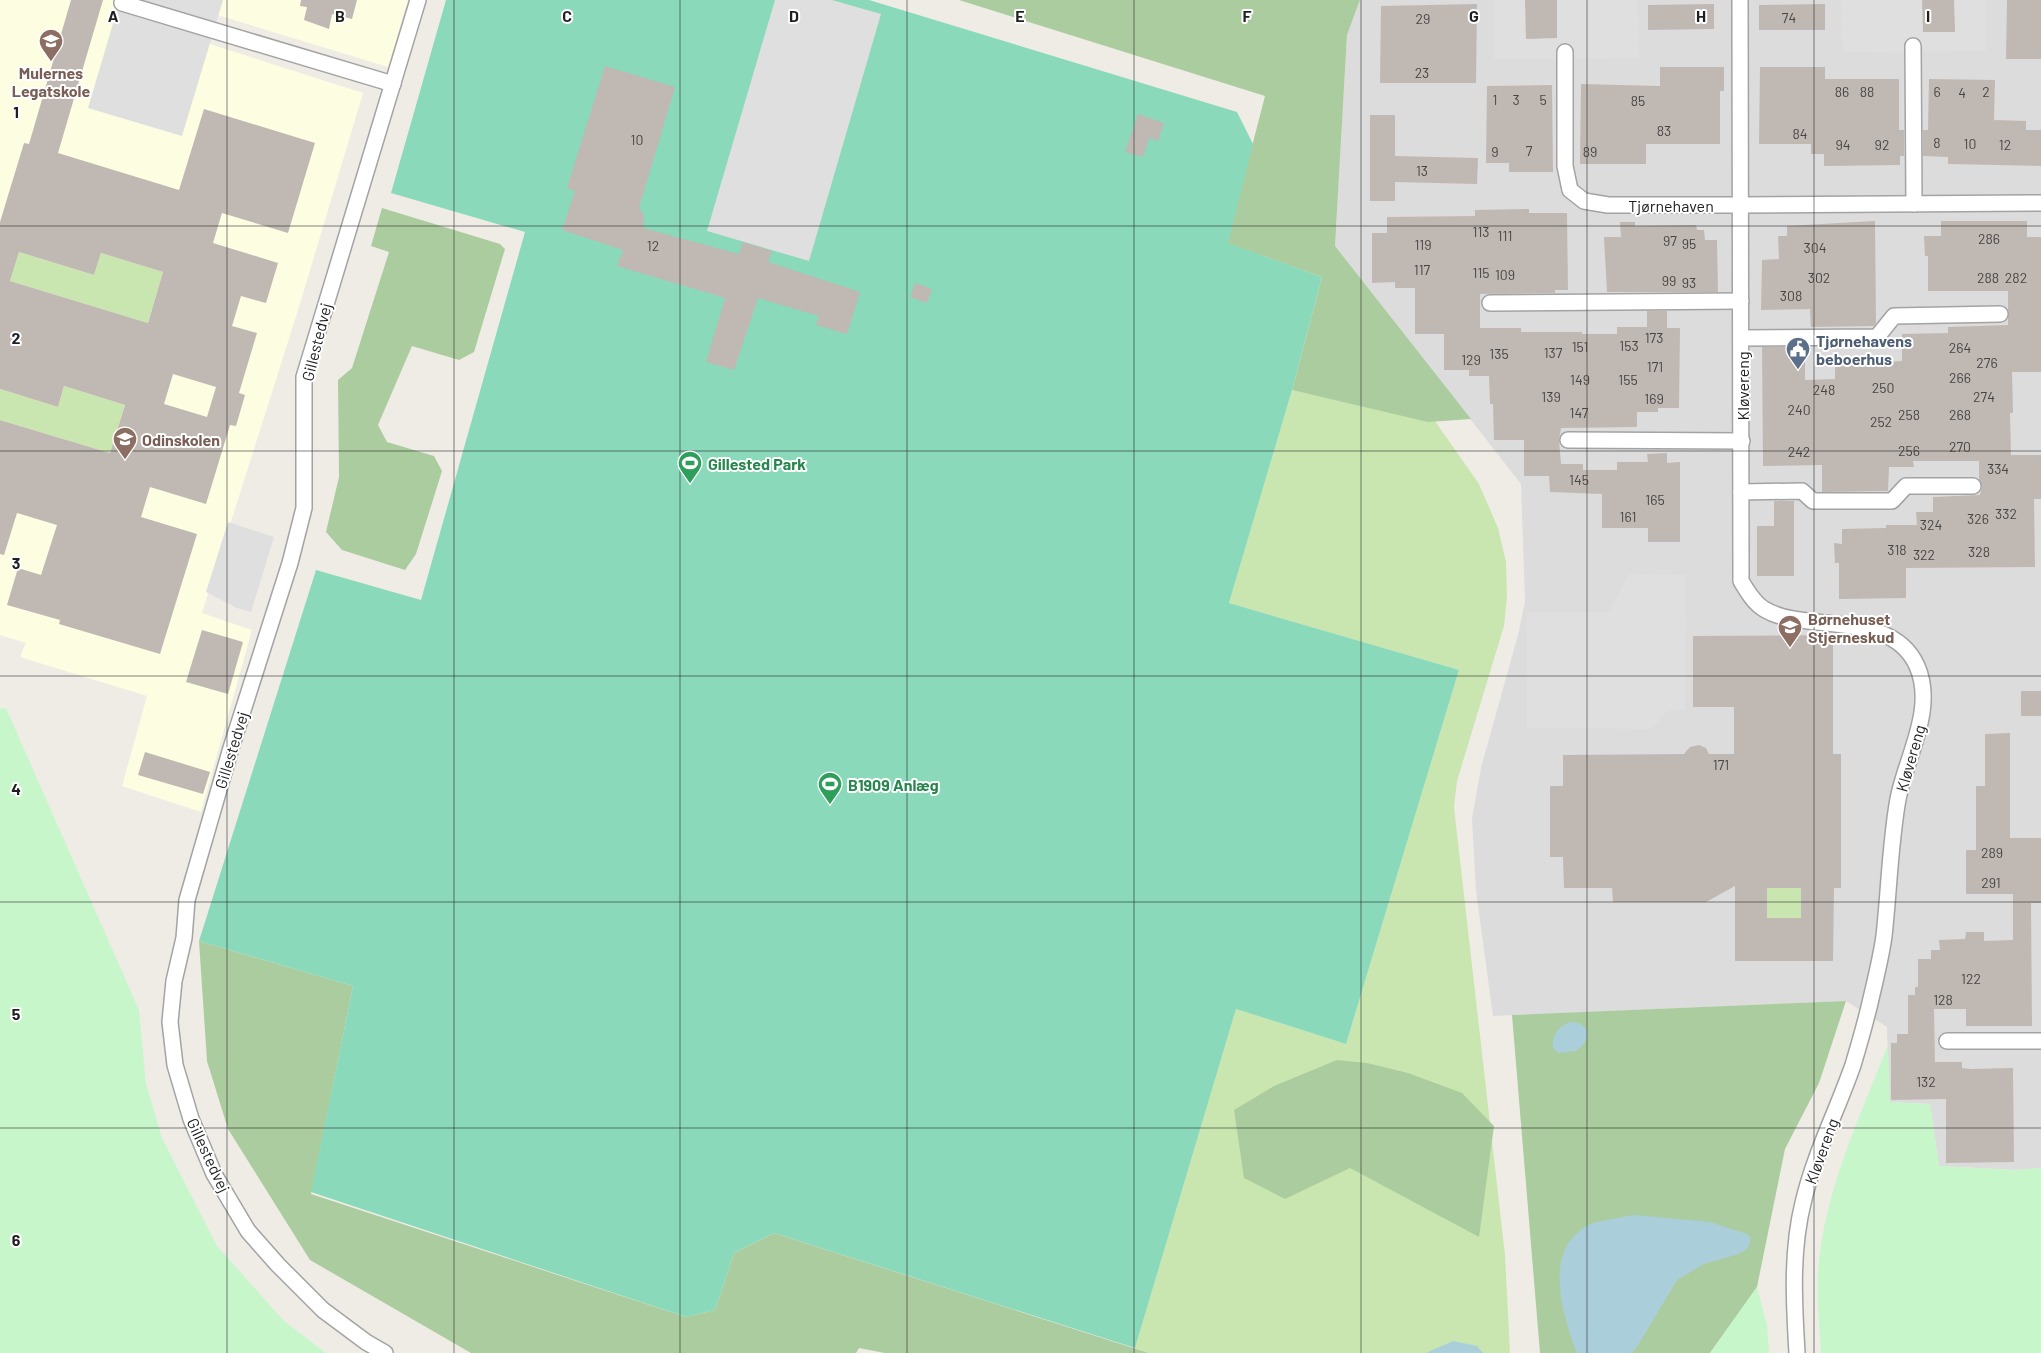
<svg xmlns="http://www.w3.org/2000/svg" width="2041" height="1353" viewBox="0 0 2041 1353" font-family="Barlow,sans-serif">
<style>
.residential{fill:#dddcdc}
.education{fill:#fdfde2}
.grass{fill:#cae6b0}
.forest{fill:#abcc9e}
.park{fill:#c7f6ca}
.pitch{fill:#8ad9ba}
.parking{fill:#dfdfdf}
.water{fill:#aacfda}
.building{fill:#c0b8b3;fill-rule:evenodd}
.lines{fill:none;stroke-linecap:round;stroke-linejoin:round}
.street-casing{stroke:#a3a3a3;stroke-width:18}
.street{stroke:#fff;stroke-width:15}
.grid{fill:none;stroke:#1f1f1f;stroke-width:1;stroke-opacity:0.55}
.labels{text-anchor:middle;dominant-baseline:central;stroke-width:4;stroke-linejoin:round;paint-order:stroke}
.number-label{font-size:14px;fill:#474544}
.education-label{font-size:16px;font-weight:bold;fill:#785e54;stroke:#fff;text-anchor:start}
.street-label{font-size:16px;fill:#1f1f1f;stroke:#fff}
.service-label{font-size:16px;font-weight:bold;fill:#4e5e75;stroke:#fff;text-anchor:start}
.leisure-label{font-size:16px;font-weight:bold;fill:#27864d;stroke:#fff;text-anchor:start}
.grid-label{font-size:16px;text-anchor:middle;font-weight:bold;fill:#1f1f1f;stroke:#fff;stroke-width:4;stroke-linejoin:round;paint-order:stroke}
</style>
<rect width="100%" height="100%" fill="#efece6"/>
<!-- residential -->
<path class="residential" d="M1360 0H2041V1168L2015 1170 1939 1166 1930 1104 1889 1102 1887 1027 1846 1001 1493 1016 1476 891 1472 818 1481 768 1519 631 1525 601 1521 484 1335 246 1347 35Z"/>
<!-- education -->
<g class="education">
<path d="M0 0H120L116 14 363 93 299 307 202 613 252 630 201 812 122 786 147 696 20 657 26 643 0 635Z"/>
<path d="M168 0H408L388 67Z"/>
</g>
<!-- grass -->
<g class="grass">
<path d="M19 252 94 275 101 253 163 272 148 323 10 281Z"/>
<path d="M64 386 125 405 110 453 0 420V389L58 407Z"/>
<path d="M1292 390 1435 421 1479 484 1498 528 1506 562 1507 596 1504 626 1457 781 1454 807 1505 1255 1510 1353H1149L1135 1348 1236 1009 1346 1044 1459 670 1229 603Z"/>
<rect x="1767" y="888" width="34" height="30"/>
</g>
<!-- forest -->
<g class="forest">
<path d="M959 0H1360L1347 35 1335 246 1471 419 1428 422 1292 390 1322 277 1227 243 1265 96Z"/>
<path d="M382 208 500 244 505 249 474 352 459 360 412 346 378 425 387 442 434 456 442 471 416 554 405 570 342 550 326 532 339 477 338 380 352 368 389 252 371 246Z"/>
<path d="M199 941 353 986 311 1194 686 1317 715 1310 734 1253 774 1233 1149 1353H885L859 1348 856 1353H471L310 1260 228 1129 207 1061Z"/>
<path d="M1846 1001 1819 1083 1785 1149 1757 1287 1710 1353H1540L1512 1015Z"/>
<path d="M1337 1060 1367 1063 1408 1073 1462 1093 1494 1126 1479 1237 1350 1168 1285 1199 1244 1178 1234 1110 1274 1086Z"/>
</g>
<!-- park -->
<g class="park">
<path d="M6 708 139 1010 146 1084 162 1138 217 1246 283 1320 326 1353H0V709Z"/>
<path d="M1888 1045 1890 1102 1930 1104 1939 1166 2015 1170 2041 1168V1353H1821C1820 1327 1816 1299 1818 1273 1823 1194 1859 1119 1888 1045Z"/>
<path d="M1757 1287 1767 1325 1769 1353H1710Z"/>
</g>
<!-- pitch -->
<path class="pitch" d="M446 0H869L1237 112 1253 144 1228 243 1322 277 1292 390 1229 603 1459 670 1346 1044 1236 1009 1135 1348 774 1233 734 1253 715 1310 686 1317 311 1192 353 986 199 941 316 570 421 600 525 232 391 193Z"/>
<!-- parking -->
<g class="parking">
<path d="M120 0H223L182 136 88 108Z"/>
<path d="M775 0H832L881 14 809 261 707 231Z"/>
<path d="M1494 0H1638L1639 58 1494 59Z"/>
<path d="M1841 0H1986V51L1842 52Z"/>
<path d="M228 522 274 537 251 612 237 608 206 592Z"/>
<path d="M1629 574 1686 575 1685 710H1669L1652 729 1527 728V612H1609Z"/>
</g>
<!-- water -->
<g class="water">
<path d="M1570 1022C1592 1023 1592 1040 1576 1051L1558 1053 1553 1048C1552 1034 1558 1027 1570 1022Z"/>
<path d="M1633 1215 1710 1222 1747 1234 1751 1238 1748 1248 1739 1254 1704 1264 1677 1280 1635 1350 1631 1353H1577C1564 1320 1546 1261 1576 1234 1580 1231 1584 1227 1588 1225 1602 1220 1619 1218 1633 1215Z"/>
<path d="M1453 1341 1477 1346 1483 1353H1426Z"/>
</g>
<!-- building -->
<g class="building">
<path d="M71 0H103L58 153 179 190 204 109 315 143 288 233 222 213 213 243 278 263 266 303 241 296 232 326 257 333 239 393 245 395 236 426 230 425 206 504 150 487 141 517 197 534 160 654 59 624 60 620 7 605 18 568 41 575 57 525 17 513 4 555 0 554V420L110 453 125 405 64 386 58 407 0 389V222L24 143 29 144ZM19 252 94 275 101 253 163 272 148 323 10 281ZM173 374 216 387 207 417 164 404Z"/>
<path d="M301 0H357L352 19 332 14 329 29 304 20 307 7 300 6Z"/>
<path d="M1525 0H1557V38L1526 39Z"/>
<path d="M1922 0H1954L1955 32H1923Z"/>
<path d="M2007 0H2041V59H2006Z"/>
<path d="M1477 4 1476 83H1380L1381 6Z"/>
<path d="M1714 4V29L1648 30V5Z"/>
<path d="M1825 4V30H1759V5Z"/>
<path d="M605 66 675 87 639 208 644 215 643 228 739 254 743 242 772 251 768 262 860 292 847 334 816 325 819 316 758 298 734 370 706 362 725 298 617 266 623 250 562 230 575 191 567 188Z"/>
<path d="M1660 67H1724V91H1720V144H1646V164H1580L1581 84 1660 86Z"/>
<path d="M1760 67H1825V79H1899V130H1904V156H1900V165L1824 166V154H1811V144H1759Z"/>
<path d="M1929 79 1995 80 1994 120 2026 121V130H2041V166L1948 164V157L1923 156V130H1928Z"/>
<path d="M1552 85 1553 172H1509V163H1486L1487 86Z"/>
<path d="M1138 114 1164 123 1158 141 1149 138 1143 157 1125 152Z"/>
<path d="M1370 115H1395V156L1478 158 1477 184 1395 182V201H1370Z"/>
<path d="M1529 209V213H1567L1568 290H1555V293L1480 294V328H1521V332H1582V334H1617V327H1647V311H1667V328H1680L1679 408H1658V412H1637V427L1561 428 1559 440 1561 464H1583V470H1617V462H1648L1647 454 1667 453V463L1680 462V542H1648V528H1602V494L1550 492 1549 476H1524V440H1494L1493 404H1490L1489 376H1469V370H1444V334H1415V288H1395V282L1372 283V233H1387V217L1475 216V210Z"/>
<path d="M1875 221 1876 323 1874 326 1811 327 1810 309 1761 310 1762 260 1779 259 1778 236H1787V226Z"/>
<path d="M1941 221H2027V237H2041V372H2012L2013 413H2010L2011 455H2041V499H2034L2035 567 1906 568V598L1839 599V563H1835L1834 543 1842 544V529L1886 528V525H1917L1916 512H1933V497L1980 495 1982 486 1979 480V461H1913L1914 467H1889L1888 491 1822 492V465L1763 466 1762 347H1805V380L1835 379V364L1902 361V334L1948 333V327L2008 325V291H1928V256H1925L1924 236H1941Z"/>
<path d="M1620 222H1635V226L1696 225 1697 230H1704L1705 240H1717L1718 292H1607L1604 237H1621Z"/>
<path d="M915 283 932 289 927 303 910 297Z"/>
<path d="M1774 501H1794V576H1757V526H1774Z"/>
<path d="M202 630 243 642 228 694 186 682Z"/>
<path d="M1833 635V754H1841V888H1834L1833 961H1735V886L1706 902H1613L1612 888H1564L1563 857H1550V786H1563V755L1684 754 1690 747 1699 745 1706 748 1709 754H1734V707H1693V636ZM1767 888H1801V918H1767Z"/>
<rect x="2021" y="691" width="20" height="25"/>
<path d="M2010 733V838H2041V903H2031L2032 1026H1966V1009H1934L1935 1062H1962V1068L1970 1069 2013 1068 2014 1162 1946 1163V1099L1891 1100V1043H1897V1034H1908V995H1915V987H1918V959H1931V950H1940L1939 940 1965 939 1966 932H1984V941L2013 940V894H1966V850H1976V786H1985V734Z"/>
<path d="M145 752 210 772 203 794 138 775Z"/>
</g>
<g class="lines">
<defs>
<g id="street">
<path d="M1740 0 1741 581C1747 591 1754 603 1764 609 1804 634 1891 608 1917 666 1936 709 1906 757 1898 799 1890 844 1889 891 1884 936 1881 958 1875 981 1870 1003 1865 1024 1859 1045 1853 1065 1837 1111 1814 1155 1803 1203 1791 1251 1794 1303 1797 1353"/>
<path d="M122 3 393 84"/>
<path d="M1913 46 1914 204"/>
<path d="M1565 52V166L1570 190 1584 201 1608 205H1741L2041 203"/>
<path d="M1490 303 1741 301"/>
<path d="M1741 338 1877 337 1894 316 2000 314"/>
<path d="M1568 440 1742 441"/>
<path d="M1741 492 1802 491 1813 501H1892L1906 486H1973"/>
<path d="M1947 1041H2041"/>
<path d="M385 1353 366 1342 323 1310 278 1265 248 1231 214 1174 191 1119 175 1065 170 1022 174 981 184 938 187 900 231 748 290 563 304 508V377L418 0"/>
</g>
</defs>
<!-- street casing -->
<use href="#street" class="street-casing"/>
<!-- street -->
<use href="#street" class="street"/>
</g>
<!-- grid -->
<path class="grid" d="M227 0V1353M454 0V1353M680 0V1353M907 0V1353M1134 0V1353M1361 0V1353M1587 0V1353M1814 0V1353M0 226H2041M0 451H2041M0 676H2041M0 902H2041M0 1128H2041"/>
<!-- icons -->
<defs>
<symbol id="university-pin" viewBox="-11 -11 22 30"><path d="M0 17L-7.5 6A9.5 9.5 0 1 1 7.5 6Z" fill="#8d6e63" stroke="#fff"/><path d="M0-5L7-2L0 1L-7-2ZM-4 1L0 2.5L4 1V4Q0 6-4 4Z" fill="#fff"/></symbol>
<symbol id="civic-pin" viewBox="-11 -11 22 30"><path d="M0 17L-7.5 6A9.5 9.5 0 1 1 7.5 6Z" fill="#5c6f8a" stroke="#fff"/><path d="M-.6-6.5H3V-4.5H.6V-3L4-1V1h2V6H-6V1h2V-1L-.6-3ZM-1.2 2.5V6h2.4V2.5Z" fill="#fff"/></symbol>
<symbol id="school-pin" viewBox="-11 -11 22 30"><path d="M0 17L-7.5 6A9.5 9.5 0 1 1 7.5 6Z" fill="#8d6e63" stroke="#fff"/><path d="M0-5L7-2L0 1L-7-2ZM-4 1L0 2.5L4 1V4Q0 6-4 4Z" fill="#fff"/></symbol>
<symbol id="stadium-pin" viewBox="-11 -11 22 30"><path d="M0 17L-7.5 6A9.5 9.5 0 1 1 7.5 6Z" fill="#2e9e5b" stroke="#fff"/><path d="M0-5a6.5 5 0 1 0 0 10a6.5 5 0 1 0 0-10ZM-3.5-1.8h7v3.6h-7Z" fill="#fff"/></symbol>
</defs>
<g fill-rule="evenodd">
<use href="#university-pin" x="37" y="27" width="28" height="38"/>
<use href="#civic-pin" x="1784" y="335" width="28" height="38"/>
<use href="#school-pin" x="111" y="425" width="28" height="38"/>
<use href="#stadium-pin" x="676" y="449" width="28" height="38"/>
<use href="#school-pin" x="1776" y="613" width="28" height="38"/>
<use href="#stadium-pin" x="816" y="770" width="28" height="38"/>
</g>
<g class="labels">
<!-- number labels -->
<g class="number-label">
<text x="1789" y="17">74</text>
<text x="1423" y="18">29</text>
<text x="1422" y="72">23</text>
<text x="1842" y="91">86</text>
<text x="1867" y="91">88</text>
<text x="1937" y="91">6</text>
<text x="1986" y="91">2</text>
<text x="1962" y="92">4</text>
<text x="1495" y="99">1</text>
<text x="1516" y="99">3</text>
<text x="1543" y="99">5</text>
<text x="1638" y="100">85</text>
<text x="1664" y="130">83</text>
<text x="1800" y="133">84</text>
<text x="637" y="139">10</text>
<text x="1937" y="142">8</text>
<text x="1970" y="143">10</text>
<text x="1843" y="144">94</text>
<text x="1882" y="144">92</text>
<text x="2005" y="144">12</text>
<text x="1529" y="150">7</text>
<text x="1495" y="151">9</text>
<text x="1590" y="151">89</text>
<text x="1422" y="170">13</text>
<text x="1481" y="231">113</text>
<text x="1505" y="235">111</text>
<text x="1989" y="238">286</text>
<text x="1670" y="240">97</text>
<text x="1689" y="243">95</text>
<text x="1423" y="244">119</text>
<text x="653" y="245">12</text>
<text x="1815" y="247">304</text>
<text x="1422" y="269">117</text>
<text x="1481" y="272">115</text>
<text x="1505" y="274">109</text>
<text x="1819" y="277">302</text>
<text x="1988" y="277">288</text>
<text x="2016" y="277">282</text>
<text x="1669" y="280">99</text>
<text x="1689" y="282">93</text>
<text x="1791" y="295">308</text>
<text x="1654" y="337">173</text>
<text x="1629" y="345">153</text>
<text x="1580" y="346">151</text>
<text x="1960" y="347">264</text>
<text x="1553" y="352">137</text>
<text x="1499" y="353">135</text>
<text x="1471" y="359">129</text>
<text x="1987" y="362">276</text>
<text x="1655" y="366">171</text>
<text x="1960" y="377">266</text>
<text x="1580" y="379">149</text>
<text x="1628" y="379">155</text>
<text x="1883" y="387">250</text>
<text x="1824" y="389">248</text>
<text x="1551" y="396">139</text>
<text x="1984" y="396">274</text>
<text x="1654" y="398">169</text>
<text x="1799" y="409">240</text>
<text x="1579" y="412">147</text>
<text x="1909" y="414">258</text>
<text x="1960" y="414">268</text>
<text x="1881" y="421">252</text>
<text x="1960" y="446">270</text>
<text x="1909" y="450">256</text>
<text x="1799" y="451">242</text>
<text x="1998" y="468">334</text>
<text x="1579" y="479">145</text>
<text x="1655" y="499">165</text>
<text x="2006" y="513">332</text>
<text x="1628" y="516">161</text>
<text x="1978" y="518">326</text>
<text x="1931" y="524">324</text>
<text x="1897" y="549">318</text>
<text x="1979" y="551">328</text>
<text x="1924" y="554">322</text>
<text x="1721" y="764">171</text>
<text x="1992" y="852">289</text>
<text x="1991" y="882">291</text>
<text x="1971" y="978">122</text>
<text x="1943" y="999">128</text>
<text x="1926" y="1081">132</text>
</g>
<!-- education labels -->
<g class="education-label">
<text x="51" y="72" text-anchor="middle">Mulernes<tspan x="51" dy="18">Legatskole</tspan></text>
<text x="142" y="439">Odinskolen</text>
<text x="1808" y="618">Børnehuset<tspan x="1808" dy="18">Stjerneskud</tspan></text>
</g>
<!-- street labels -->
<g class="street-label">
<text x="1671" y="205">Tjørnehaven</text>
<text transform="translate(316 342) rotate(-76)">Gillestedvej</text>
<text transform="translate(1742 386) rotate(-90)">Kløvereng</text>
<text transform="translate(231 750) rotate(-73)">Gillestedvej</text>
<text transform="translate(1910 758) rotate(-74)">Kløvereng</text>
<text transform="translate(1821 1151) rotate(-70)">Kløvereng</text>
<text transform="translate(209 1155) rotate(65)">Gillestedvej</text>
</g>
<!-- service labels -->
<g class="service-label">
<text x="1816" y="340">Tjørnehavens<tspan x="1816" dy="18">beboerhus</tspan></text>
</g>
<!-- leisure labels -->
<g class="leisure-label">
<text x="708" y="463">Gillested Park</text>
<text x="848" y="784">B1909 Anlæg</text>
</g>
</g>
<g class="grid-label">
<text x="113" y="22">A</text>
<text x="340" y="22">B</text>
<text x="567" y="22">C</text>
<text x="794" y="22">D</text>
<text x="1020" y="22">E</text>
<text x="1247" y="22">F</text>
<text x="1474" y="22">G</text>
<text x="1701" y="22">H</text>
<text x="1928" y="22">I</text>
<text x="16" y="118">1</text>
<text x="16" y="344">2</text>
<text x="16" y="569">3</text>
<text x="16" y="795">4</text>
<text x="16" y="1020">5</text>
<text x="16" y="1246">6</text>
</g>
</svg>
